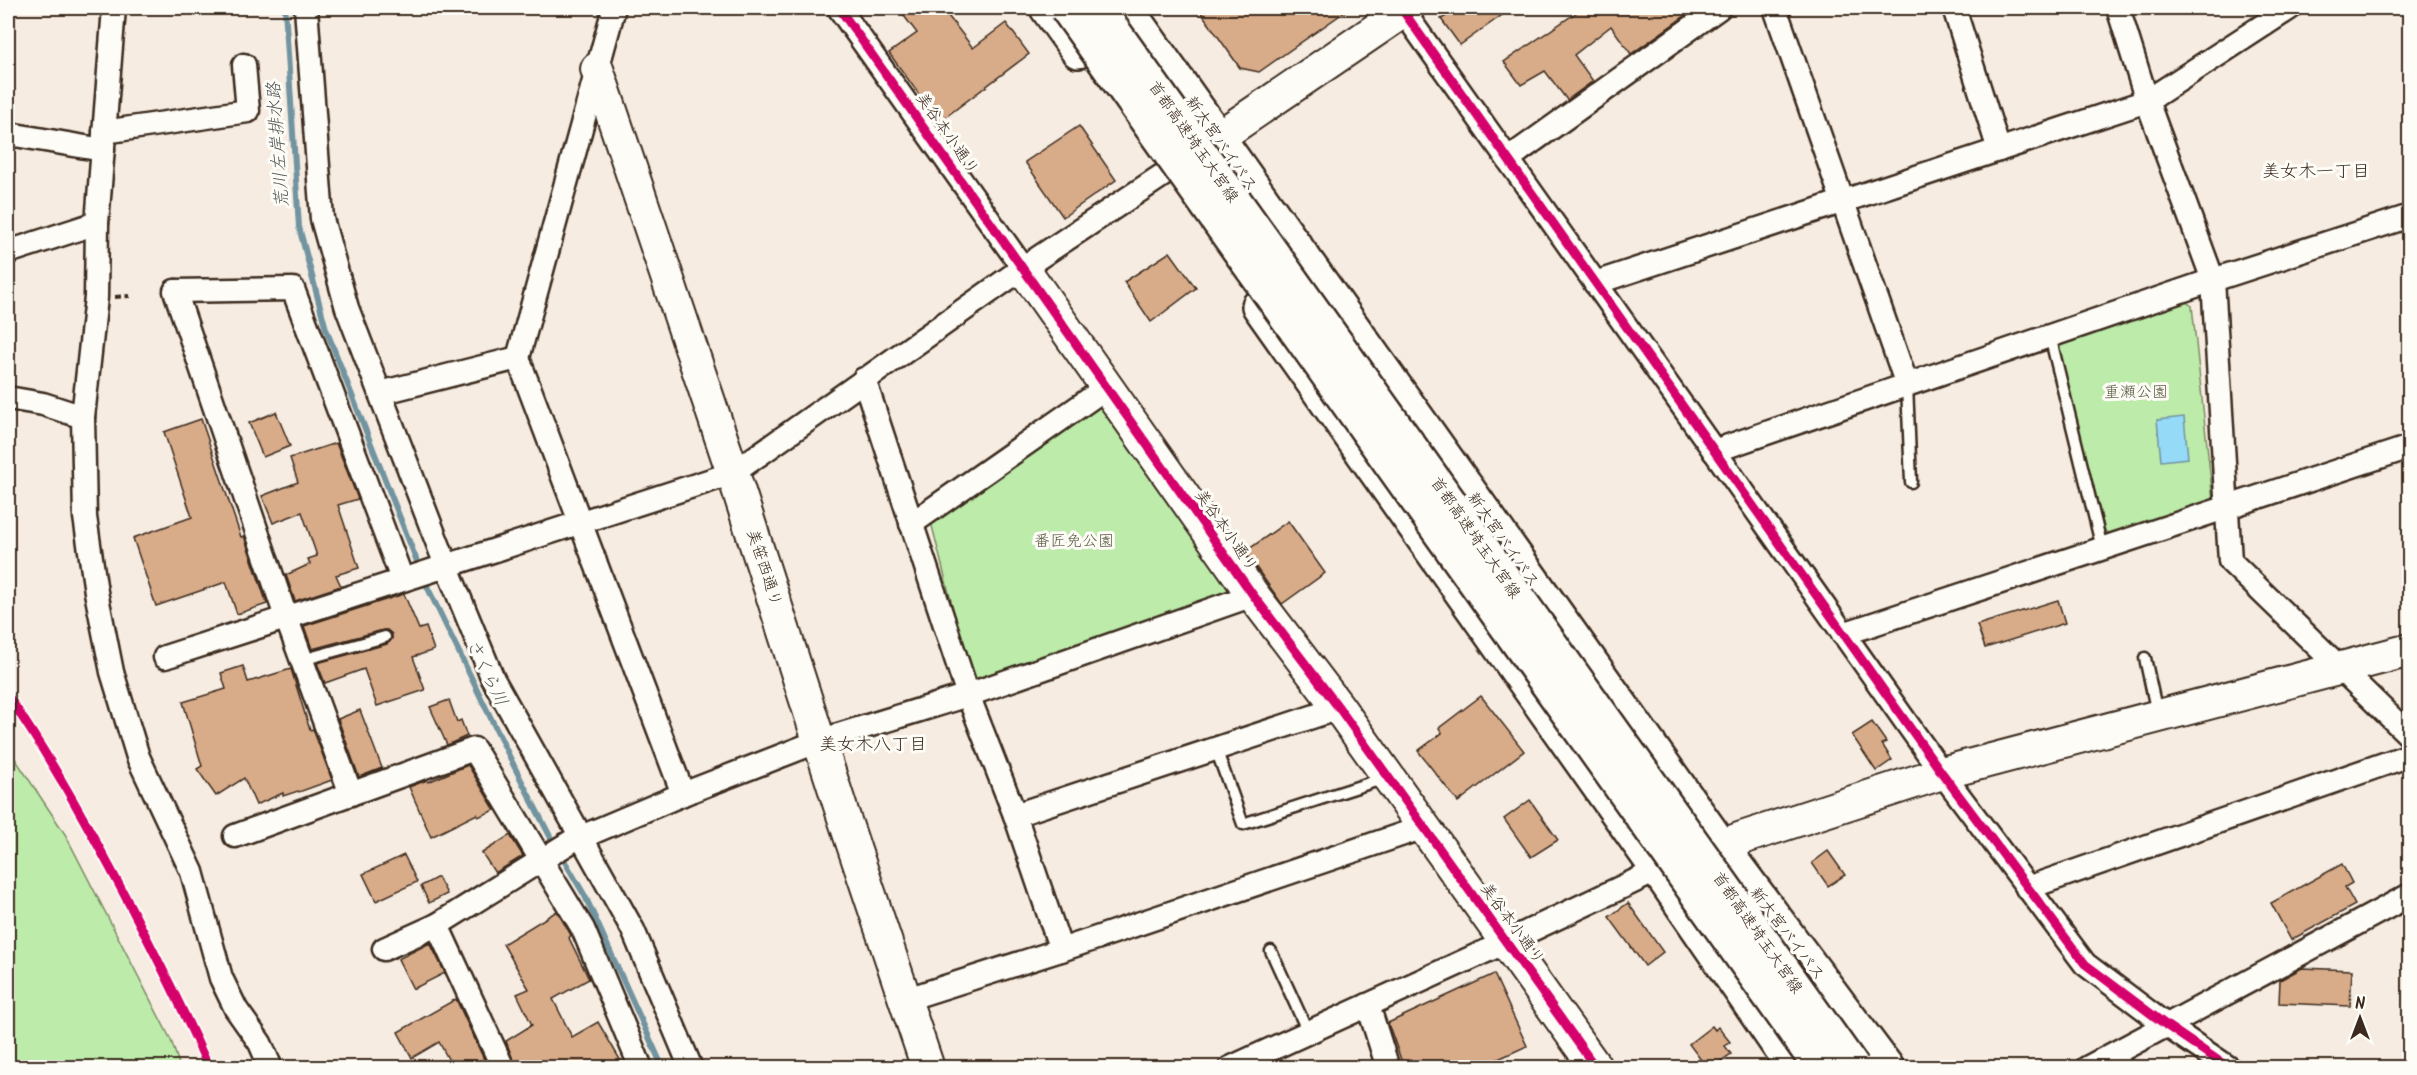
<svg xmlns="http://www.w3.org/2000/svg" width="2417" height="1075" viewBox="0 0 2417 1075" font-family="Kalam,'Klee One',sans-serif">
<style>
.green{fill:#bcebaa;stroke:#7c8a64;stroke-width:1.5}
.water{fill:#95daf7;stroke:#7194a0;stroke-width:1.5}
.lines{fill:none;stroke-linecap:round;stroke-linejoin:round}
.stream{stroke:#7194a0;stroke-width:6}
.building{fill:#d8ab89;stroke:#3b2a1e;stroke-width:1.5}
.lane-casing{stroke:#3b2a1e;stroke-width:15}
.street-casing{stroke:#3b2a1e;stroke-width:27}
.secondary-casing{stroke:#3b2a1e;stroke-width:36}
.highway-casing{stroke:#3b2a1e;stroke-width:38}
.path{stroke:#3b2a1e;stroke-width:4;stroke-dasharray:6 4.5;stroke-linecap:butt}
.lane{stroke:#fdfcf7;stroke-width:10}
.street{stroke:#fdfcf7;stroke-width:22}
.secondary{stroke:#fdfcf7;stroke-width:32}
.highway{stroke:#fdfcf7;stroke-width:33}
.highway-bridge-casing{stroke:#3b2a1e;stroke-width:38;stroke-linecap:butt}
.highway-bridge{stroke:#fdfcf7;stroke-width:33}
.cycleway-casing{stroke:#fdfcf7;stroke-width:13}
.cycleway{stroke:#d6006c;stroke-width:9}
.labels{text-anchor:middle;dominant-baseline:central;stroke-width:6;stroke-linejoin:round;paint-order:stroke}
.street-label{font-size:16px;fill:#3b2a1e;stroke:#fdfcf7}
.park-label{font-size:16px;fill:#5b5a41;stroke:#fdfcf7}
.water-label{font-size:18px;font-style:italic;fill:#525654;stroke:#fdfcf7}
.neighbourhood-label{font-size:18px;fill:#3b2a1e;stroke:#fdfcf7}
</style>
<rect width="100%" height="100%" fill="#f6ece1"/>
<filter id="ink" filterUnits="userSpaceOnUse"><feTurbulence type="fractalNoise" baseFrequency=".0167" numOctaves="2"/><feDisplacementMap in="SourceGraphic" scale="12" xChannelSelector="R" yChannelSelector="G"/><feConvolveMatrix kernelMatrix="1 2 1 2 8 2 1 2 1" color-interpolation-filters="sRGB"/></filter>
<g filter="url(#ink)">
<!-- green -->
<g class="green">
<path d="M2186 302 2192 306 2213 501 2111 535 2105 531 2058 347 2061 342Z"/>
<path d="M1101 401 1231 594 971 680 931 522Z"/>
<path d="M8 748 65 834 171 1040 180 1067H8Z"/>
</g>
<!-- water -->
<path class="water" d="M2184 417 2188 458 2161 461 2157 420Z"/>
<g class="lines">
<!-- stream -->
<g class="stream">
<path d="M285 8 299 227 326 329 420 569"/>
<path d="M423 578 515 768 555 846"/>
<path d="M561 855 585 896 663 1068"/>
</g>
</g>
<!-- building -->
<g class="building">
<path d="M898 8H942L973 48 1006 23 1029 54 939 122 889 53 917 33Z"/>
<path d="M1198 8H1350L1259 72 1240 68Z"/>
<path d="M1442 8H1512L1460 45 1441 19 1448 15Z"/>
<path d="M1583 8H1696L1631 54 1611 26 1574 55 1593 81 1567 100 1545 71 1521 85 1504 62Z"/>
<path d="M1079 126 1116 180 1063 217 1025 162Z"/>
<path d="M1170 252 1196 288 1151 322 1124 282Z"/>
<path d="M276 412 290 446 263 457 249 423Z"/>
<path d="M201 419 241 537 244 536 267 604 237 614 226 582 156 606 133 538 192 517 164 432Z"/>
<path d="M336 443 358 499 338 505 359 568 336 575 341 586 295 601 286 575 310 564 308 559 317 556 302 512 273 523 262 496 298 482 290 458Z"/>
<path d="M1288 521 1325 573 1282 604 1245 552Z"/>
<path d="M404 594 419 629 426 627 434 650 413 657 425 690 377 706 364 669 325 683 317 663 387 644 392 639V634L387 630H383L312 649 304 626Z"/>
<path d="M2058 600 2065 623 1985 648 1977 625Z"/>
<path d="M243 666 248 682 291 669 310 730 313 729 332 780 299 792 298 791 283 796V793L256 805 244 778 216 796 197 769 202 766 183 702 226 689 221 673Z"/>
<path d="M1481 696 1524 751 1458 802 1418 751 1442 733 1439 728Z"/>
<path d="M449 700 457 722 461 720 467 736 447 745 430 707Z"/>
<path d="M360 710 382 768 359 777 338 719Z"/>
<path d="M1872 722 1886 742 1882 744 1892 760 1876 771 1852 735Z"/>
<path d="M468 765 495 810 478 817 477 814 431 837 409 787 427 780 428 782Z"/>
<path d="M1530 800 1558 840 1531 857 1504 819Z"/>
<path d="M510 835 523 856 495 873 482 853Z"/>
<path d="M1828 851 1845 875 1828 886 1812 863Z"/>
<path d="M404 855 417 882 376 901 363 874Z"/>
<path d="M2342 864 2352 883 2345 887 2355 905 2291 940 2271 903Z"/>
<path d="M438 877 447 894 429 903 421 886Z"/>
<path d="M1628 903 1663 952 1645 966 1609 917Z"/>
<path d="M557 911 571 935 569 938 589 979 553 999 572 1037 598 1022 625 1068H516L506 1041 532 1025 517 994 529 989 503 944Z"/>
<path d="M430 943 445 973 413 989 398 959Z"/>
<path d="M2302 968 2352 970 2350 1006 2279 1003 2280 980Z"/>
<path d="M1494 974 1527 1046 1494 1061 1497 1068H1404L1388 1023Z"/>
<path d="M456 999 488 1068H453L439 1042 412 1058 398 1032Z"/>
<path d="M1712 1026 1715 1030 1718 1027 1730 1042 1725 1046 1731 1054 1721 1061 1726 1068H1707L1689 1044Z"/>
</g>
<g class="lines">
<defs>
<g id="lane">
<path d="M2050 336 2102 548"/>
<path d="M1907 385 1911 482"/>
<path d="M2145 658 2157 713"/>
<path d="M302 660 385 637"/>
<path d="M1216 749 1243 824 1385 778"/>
<path d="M1271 951 1308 1032"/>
<path d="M2119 1050 2128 1068"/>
</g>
<g id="street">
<path d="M114 8 97 223 96 297 83 417 85 517 96 592 112 672 138 757 192 872 221 978 236 1009 260 1043 271 1068"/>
<path d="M306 8 322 219 347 308 446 565 493 679 633 930 691 1068"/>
<path d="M614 8 518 358 683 794"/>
<path d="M839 8 1023 268"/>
<path d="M1401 8 1942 773 2085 964 2166 1025 2229 1068"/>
<path d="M1775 8 1907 385"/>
<path d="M1954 8 1999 150"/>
<path d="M2118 8 2147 101 2213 280 2230 561 2410 736"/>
<path d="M104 132 248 111 244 65"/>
<path d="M8 138 15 135 103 150"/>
<path d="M1508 159 1719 8"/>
<path d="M8 252 97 223"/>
<path d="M1595 283 2147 101 2290 8"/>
<path d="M175 291 286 617 351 794"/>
<path d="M176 291 293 289 402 579"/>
<path d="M864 379 968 695 1015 815 1061 950"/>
<path d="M380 393 518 358"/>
<path d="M8 398 43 404 83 417"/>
<path d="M1714 451 2213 280 2410 216"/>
<path d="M911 524 1107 387"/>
<path d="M1843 634 2410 447"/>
<path d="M165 657 733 473 1023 268 1166 173"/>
<path d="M1015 815 1339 708"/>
<path d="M235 836 474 749 583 929 641 1068"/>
<path d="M2027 888 2410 755"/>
<path d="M437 925 503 1068"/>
<path d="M384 949 437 925 572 841 683 794 819 741 968 695 1253 595"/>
<path d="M907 999 1061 950 1424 827"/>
<path d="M1368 1005 1388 1068"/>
<path d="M1230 1068 1506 942 1658 870"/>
<path d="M2087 1068 2410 895"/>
</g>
<g id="secondary">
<path d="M597 69 733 473 841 809 928 1068"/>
<path d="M1217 138 1408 8"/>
<path d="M1023 268 1253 595 1339 708 1596 1068"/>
<path d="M1698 855 1742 838 1942 773 2410 650"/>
</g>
<g id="highway">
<path d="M1047 8 1078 51"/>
<path d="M1126 8 1721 846 1887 1068"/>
<path d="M1259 306 1658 870 1794 1068"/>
</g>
</defs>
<!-- lane casing -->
<use href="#lane" class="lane-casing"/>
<!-- street casing -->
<use href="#street" class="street-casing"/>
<!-- secondary casing -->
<use href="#secondary" class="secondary-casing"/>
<!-- highway casing -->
<use href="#highway" class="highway-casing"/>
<!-- path -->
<path class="path" d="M115 297 130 296"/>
<!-- lane -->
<use href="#lane" class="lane"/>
<!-- street -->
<use href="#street" class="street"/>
<!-- secondary -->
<use href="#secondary" class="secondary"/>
<!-- highway -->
<use href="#highway" class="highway"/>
<defs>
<g id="highway-bridge">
<path d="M1067 8 1821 1068"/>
<path d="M1097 8 1853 1068"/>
</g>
</defs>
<!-- highway-bridge casing -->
<use href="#highway-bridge" class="highway-bridge-casing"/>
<!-- highway-bridge -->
<use href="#highway-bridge" class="highway-bridge"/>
<defs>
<g id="cycleway">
<path d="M839 8 1253 595 1339 708 1596 1068"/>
<path d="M1401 8 1942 773 2085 964 2166 1025 2229 1068"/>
<path d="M8 696C45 749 77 806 108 864 144 931 178 998 209 1068"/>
</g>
</defs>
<!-- cycleway casing -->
<use href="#cycleway" class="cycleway-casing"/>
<!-- cycleway -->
<use href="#cycleway" class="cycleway"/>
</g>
</g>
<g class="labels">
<!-- street labels -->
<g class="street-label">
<text transform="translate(947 134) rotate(55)">美谷本小通り</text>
<text transform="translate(1193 142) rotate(55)">首都高速埼玉大宮線</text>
<text transform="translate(1221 144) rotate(55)">新大宮バイパス</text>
<text transform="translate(1226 531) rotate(55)">美谷本小通り</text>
<text transform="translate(1475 538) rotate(55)">首都高速埼玉大宮線</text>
<text transform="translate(1503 540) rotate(55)">新大宮バイパス</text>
<text transform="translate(764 568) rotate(72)">美笹西通り</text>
<text transform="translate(1512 924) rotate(54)">美谷本小通り</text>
<text transform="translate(1757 933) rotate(55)">首都高速埼玉大宮線</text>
<text transform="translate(1787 934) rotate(53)">新大宮バイパス</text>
</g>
<!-- park labels -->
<g class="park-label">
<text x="2136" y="392">重瀬公園</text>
<text x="1074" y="541">番匠免公園</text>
</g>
<!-- water labels -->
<g class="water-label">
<text transform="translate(279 145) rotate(-94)">荒川左岸排水路</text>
<text transform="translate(486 673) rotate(64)">さくら川</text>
</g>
<!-- neighbourhood labels -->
<g class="neighbourhood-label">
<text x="2316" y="172">美女木一丁目</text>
<text x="873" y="745">美女木八丁目</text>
</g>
</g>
<!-- margin -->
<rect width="2417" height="1075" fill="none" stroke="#fdfcf7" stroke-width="30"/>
<rect x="15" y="15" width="2387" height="1045" fill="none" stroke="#3b2a1e" stroke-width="2" filter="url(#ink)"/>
<!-- north arrow -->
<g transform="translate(2360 1018)" stroke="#fdfcf7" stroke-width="4.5" paint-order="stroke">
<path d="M0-4.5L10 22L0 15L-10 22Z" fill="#3b2a1e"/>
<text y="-9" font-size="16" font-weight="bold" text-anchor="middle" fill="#3b2a1e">N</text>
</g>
</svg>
